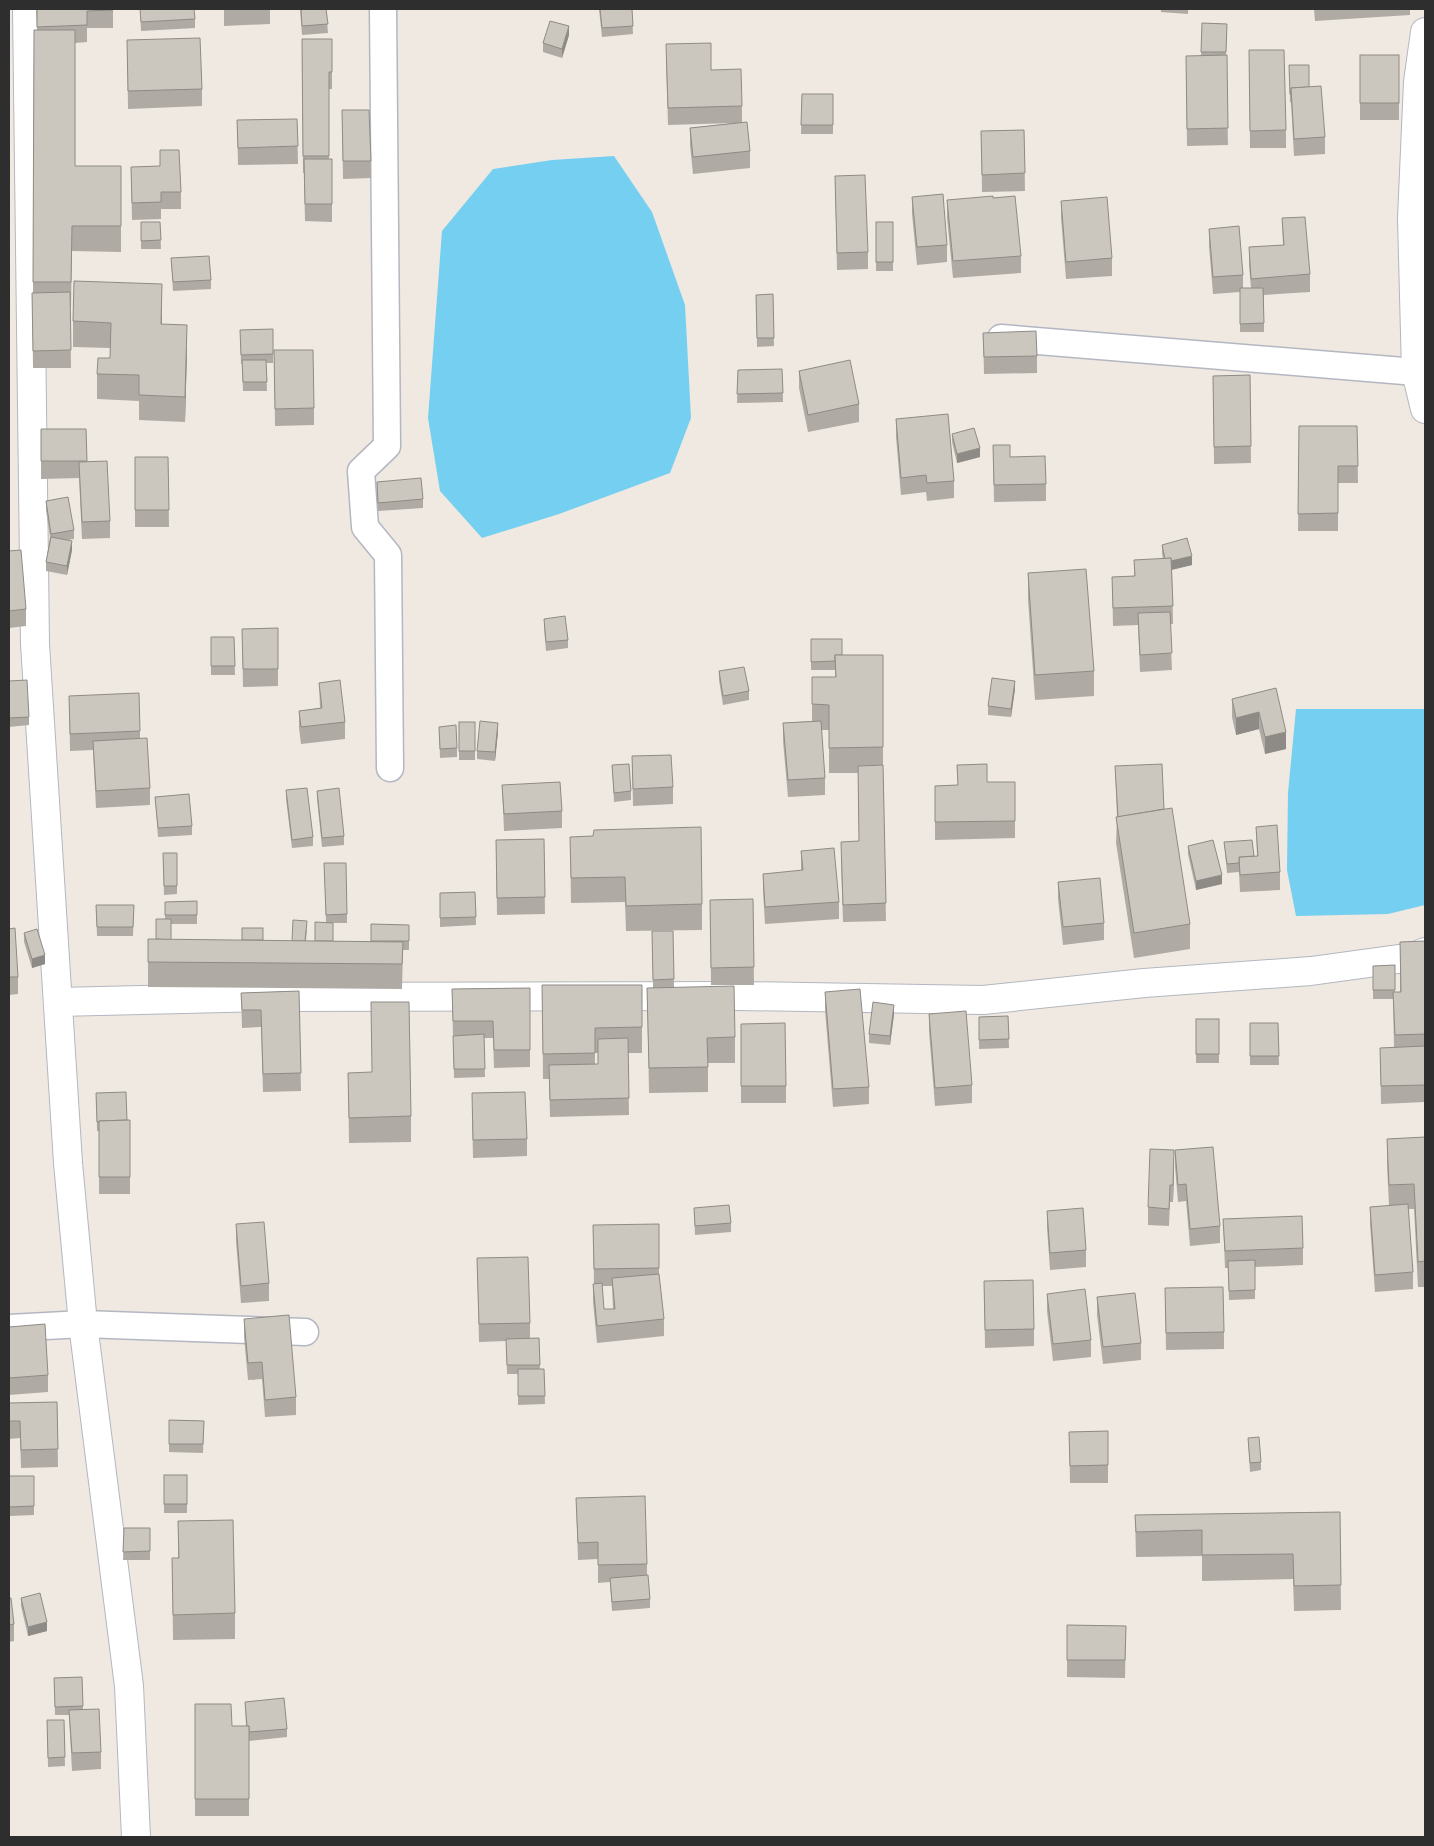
<svg xmlns="http://www.w3.org/2000/svg" width="1434" height="1846" viewBox="0 0 1434 1846" font-family="Jost,sans-serif">
<style>
.water{fill:#75cff0}
.lines{fill:none;stroke-linecap:round;stroke-linejoin:round}
.minor-casing{stroke:#b4b7c1;stroke-width:29}
.tertiary-casing{stroke:#b4b7c1;stroke-width:30}
.secondary-casing{stroke:#b4b7c1;stroke-width:30}
.minor{stroke:#fff;stroke-width:26}
.tertiary{stroke:#fff;stroke-width:28}
.secondary{stroke:#fff;stroke-width:28}
.wall{fill:#afaba4;fill-rule:evenodd}
.shaded-wall{fill:#8e8b86}
.building{fill:#cbc7bf;stroke:#8e8b86}
</style>
<rect width="100%" height="100%" fill="#efe9e1"/>
<!-- water -->
<g class="water">
<path d="M614 156 652 212 685 305 691 418 670 473 559 514 482 538 440 491 428 418 442 231 493 169 552 160Z"/>
<path d="M1296 709H1425V905L1388 914 1296 916 1287 870 1288 793Z"/>
</g>
<g class="lines">
<defs>
<g id="minor">
<path d="M383 9 387 446 361 471 365 527 388 555 390 768"/>
<path d="M1001 338 1416 372"/>
<path d="M9 1328 83 1324 305 1332"/>
</g>
<g id="tertiary">
<path d="M1425 32 1418 82 1412 218 1416 372 1425 409"/>
<path d="M58 1002 271 997 740 996 983 1000 1144 983 1311 971 1413 957 1425 952"/>
</g>
<path id="secondary" d="M27 9 35 644 68 1163 83 1324 129 1686 136 1837"/>
</defs>
<!-- minor casing -->
<use href="#minor" class="minor-casing"/>
<!-- tertiary casing -->
<use href="#tertiary" class="tertiary-casing"/>
<!-- secondary casing -->
<use href="#secondary" class="secondary-casing"/>
<!-- minor -->
<use href="#minor" class="minor"/>
<!-- tertiary -->
<use href="#tertiary" class="tertiary"/>
<!-- secondary -->
<use href="#secondary" class="secondary"/>
</g>
<!-- wall -->
<g class="wall">
<path d="M36 9H113V28H87V42L75 43V166H121V252L72 251 71 307H70L71 368H33L32 293H33L34 30H37Z"/>
<path d="M140 9 195 19V28L141 31Z"/>
<path d="M224 9H270V24L224 26Z"/>
<path d="M300 9H326L328 33 302 35Z"/>
<path d="M599 9H632L633 34 602 37Z"/>
<path d="M1161 9H1188V14L1161 12Z"/>
<path d="M1314 9H1410V15L1315 21Z"/>
<path d="M1202 23 1227 24 1226 55 1228 145 1187 146 1186 73 1201 56Z"/>
<path d="M569 35 562 58 543 52V43Z"/>
<path d="M302 39H332V89H329V159H332V222L305 221 304 173H303Z"/>
<path d="M127 40 202 89V106L128 109Z"/>
<path d="M1249 50 1286 130V148H1250Z"/>
<rect x="1360" y="55" width="39" height="65"/>
<path d="M666 61 711 70 742 106V122L750 151V168L693 174 690 145V128L733 123 668 125Z"/>
<path d="M1289 65 1309 87 1325 137V154L1294 156 1291 102 1290 103Z"/>
<path d="M802 94H833V134H801Z"/>
<path d="M342 110 371 161V178L343 179Z"/>
<path d="M297 119 298 164 238 165 237 120Z"/>
<path d="M1024 130 1025 191 982 192 981 131Z"/>
<path d="M131 167 181 192V209H161V219L132 220Z"/>
<path d="M835 176 868 252V269L837 270Z"/>
<path d="M912 197 947 245V262L917 265 912 214Z"/>
<path d="M993 198 1021 256V273L953 278 947 218V200Z"/>
<path d="M1061 201 1112 258V276L1066 279 1061 218Z"/>
<path d="M1282 218 1310 274V292L1264 295V332H1240V292L1213 294 1209 246V229L1243 275V288H1251L1249 265V247L1283 245Z"/>
<path d="M141 222H160L161 249H141Z"/>
<rect x="876" y="222" width="17" height="49"/>
<path d="M171 258 211 280V289L173 291Z"/>
<path d="M773 294 774 346 757 347 756 295Z"/>
<path d="M162 310V324L187 350 185 422 139 420V401L97 399V374L110 358V348L73 347V321Z"/>
<path d="M273 329V363H266L267 391H243L242 364H241L240 330Z"/>
<path d="M983 333 1037 356V373L984 374Z"/>
<path d="M274 350 314 408V425L275 426Z"/>
<path d="M782 369 783 402 737 403 738 370Z"/>
<path d="M799 371 859 404V422L808 432 799 388Z"/>
<path d="M1250 375 1251 463 1214 464 1213 376Z"/>
<path d="M896 419 954 481V498L927 501 926 492 901 495 896 437Z"/>
<path d="M1299 426H1357L1358 483H1338V531H1298Z"/>
<path d="M41 429H86L87 462 110 521V538L82 539 79 478 41 479Z"/>
<path d="M952 434 980 457 957 463 952 442Z"/>
<path d="M993 445 1010 457 1046 484V501L994 502Z"/>
<path d="M135 457H168L169 527H135Z"/>
<path d="M377 482 423 499V508L378 511Z"/>
<path d="M46 501 74 530V539L67 540 72 550 67 575 46 571V562L50 537 46 510Z"/>
<path d="M1162 545 1192 565 1172 570 1173 624H1170L1172 670 1140 672 1138 625 1113 626 1112 577 1134 576V560L1163 559 1162 553Z"/>
<path d="M9 551 26 609V626L9 628Z"/>
<path d="M1028 573 1094 671V696L1035 700 1028 599Z"/>
<path d="M544 619 568 640V648L546 651 544 628Z"/>
<path d="M278 628V686L243 687 242 629Z"/>
<path d="M211 637H234L235 675H211Z"/>
<path d="M811 639 842 655H883V765L886 921 843 922 841 859 859 841 858 773H829V730H821L825 778V795L788 797 783 741V723L812 721V704L835 677V670H811Z"/>
<path d="M719 671 749 691V700L723 705 719 680Z"/>
<path d="M9 681 29 717V725L9 727Z"/>
<path d="M319 683 345 722V739L301 744 299 728V711L320 708Z"/>
<path d="M1276 688 1286 749 1265 754 1259 729 1236 735 1232 717V699Z"/>
<path d="M1015 689 1011 717 988 715V706Z"/>
<path d="M69 696 140 731V739L150 788V805L96 808 93 750 70 751Z"/>
<rect x="459" y="722" width="16" height="38"/>
<path d="M439 727 457 748V757L440 758Z"/>
<path d="M498 732 495 761 477 759V751Z"/>
<path d="M632 756 673 787V804L633 806Z"/>
<path d="M612 765 631 791V800L614 802Z"/>
<path d="M957 765 987 782H1015V838L935 840V786L958 785Z"/>
<path d="M1115 766 1164 809 1190 924V949L1134 958 1116 843 1117 817Z"/>
<path d="M502 785 562 811V828L504 831Z"/>
<path d="M286 790 313 837V846L292 848 286 799Z"/>
<path d="M317 791 344 836V845L322 847 317 799Z"/>
<path d="M155 797 192 826V835L158 837Z"/>
<path d="M1256 827 1280 872V890L1240 892 1239 872 1227 873 1224 842 1254 856H1257Z"/>
<path d="M570 837 702 904V930L626 931 625 902 571 903Z"/>
<path d="M544 839 545 914 497 915 496 840Z"/>
<path d="M1188 846 1222 884 1196 890 1188 854Z"/>
<path d="M801 851 839 902V919L765 924 763 891V874L801 871Z"/>
<path d="M163 853H177V894L164 895Z"/>
<path d="M324 863 347 914V923H333V941H371V924L409 925V950H403L402 989 148 987V939H156L165 919V902L197 901V924H171V940L292 941 307 929 306 941H315L326 922Z"/>
<path d="M1058 882 1104 923V940L1063 945 1058 899Z"/>
<path d="M475 892 476 925 440 927V893Z"/>
<path d="M753 899 754 985H711L710 900Z"/>
<path d="M96 905H134L133 936H97Z"/>
<path d="M9 929 18 977V994L9 995Z"/>
<path d="M652 931H673L674 987 735 1037V1063H708V1092L649 1093 647 988H653Z"/>
<path d="M24 933 45 964 32 968 24 942Z"/>
<path d="M1425 941V1102L1381 1104 1380 1048 1394 1047 1393 999H1373V966L1395 965V992H1400V942Z"/>
<path d="M542 985H642V1053H628L629 1115 550 1117 549 1079H543ZM595 1053H598V1064H595Z"/>
<path d="M530 988V1067L494 1068 493 1038H484L485 1077 454 1078 453 1038 452 989Z"/>
<path d="M299 991 301 1091 263 1092 261 1027 242 1028 241 993Z"/>
<path d="M825 992 869 1087V1104L833 1107 825 1010Z"/>
<path d="M894 1014 890 1045 869 1043V1034Z"/>
<path d="M929 1014 972 1085V1103L935 1106 929 1031Z"/>
<path d="M1008 1016 1009 1048 979 1049V1017Z"/>
<rect x="1196" y="1019" width="23" height="44"/>
<path d="M1250 1023H1278L1279 1065H1250Z"/>
<path d="M741 1024 786 1086V1103H741Z"/>
<path d="M348 1073 411 1116V1142L349 1143Z"/>
<path d="M96 1093 127 1120H130V1194H99V1131H97Z"/>
<path d="M472 1110 527 1139V1156L473 1158Z"/>
<path d="M1425 1137V1287H1418L1414 1209H1408L1413 1272V1289L1375 1292 1370 1224V1207L1389 1206 1387 1164V1139Z"/>
<path d="M1175 1150 1220 1226V1243L1190 1246 1186 1201 1178 1202 1175 1167Z"/>
<path d="M1174 1168 1173 1202H1170L1169 1226 1148 1225V1207Z"/>
<path d="M694 1208 731 1223V1232L695 1235Z"/>
<path d="M1047 1211 1086 1250V1267L1050 1270 1047 1228Z"/>
<path d="M1223 1219 1303 1248V1265L1255 1267V1299L1229 1300 1228 1268H1225Z"/>
<path d="M236 1224 269 1283V1301L241 1303 236 1241Z"/>
<path d="M593 1225 659 1268V1276L664 1319V1336L597 1343 593 1302V1284H594ZM602 1286H612L613 1309H604Z"/>
<path d="M477 1258 530 1323V1338H539L540 1369H544L545 1404 518 1405V1374H507L506 1341 479 1342Z"/>
<path d="M984 1281 1034 1329V1346L985 1348Z"/>
<path d="M1165 1288 1224 1332V1349L1166 1350Z"/>
<path d="M1047 1294 1091 1340V1357L1053 1361 1047 1311Z"/>
<path d="M1097 1297 1141 1343V1360L1103 1364 1097 1315Z"/>
<path d="M244 1319 296 1397V1415L265 1417 262 1379 248 1380 244 1337Z"/>
<path d="M9 1327 48 1375V1392L9 1395Z"/>
<path d="M57 1402 58 1467 21 1468 20 1438 9 1439V1403Z"/>
<path d="M169 1420 204 1421 203 1453 169 1452Z"/>
<path d="M1108 1431V1483H1070L1069 1432Z"/>
<path d="M1248 1438 1261 1462V1470L1250 1472Z"/>
<rect x="164" y="1475" width="23" height="38"/>
<path d="M9 1476H34V1515L9 1516Z"/>
<path d="M576 1498 647 1564V1575L650 1599V1608L612 1611 610 1582 598 1583V1559L578 1560Z"/>
<path d="M1340 1512 1341 1610 1294 1611 1293 1579 1202 1581V1556L1136 1557 1135 1515Z"/>
<path d="M178 1521 235 1613V1639L173 1640 172 1558H178Z"/>
<path d="M124 1528H150V1560H123Z"/>
<path d="M9 1598 14 1624V1641L9 1642Z"/>
<path d="M21 1598 47 1631 28 1636 21 1606Z"/>
<path d="M1067 1625 1126 1626 1125 1678 1067 1677Z"/>
<path d="M82 1677 83 1709 101 1752V1769L72 1771 69 1715H55L54 1678Z"/>
<path d="M245 1702 287 1729V1737L249 1741V1816H195V1704L232 1726H246Z"/>
<path d="M47 1720H64L65 1766 48 1767Z"/>
</g>
<!-- shaded-wall -->
<g class="shaded-wall">
<path d="M569 26V35L562 58V49Z"/>
<path d="M162 284V310L161 349V324Z"/>
<path d="M187 325V350L185 422V397Z"/>
<path d="M980 448V457L957 463V454Z"/>
<path d="M72 541V550L67 575V566Z"/>
<path d="M1192 556V565L1166 571V562Z"/>
<path d="M1015 681V689L1011 717V709Z"/>
<path d="M1259 712V729L1236 735V718Z"/>
<path d="M498 723V732L495 761V752Z"/>
<path d="M1286 732V749L1265 754V737Z"/>
<path d="M1222 875V884L1196 890V881Z"/>
<path d="M45 955V964L32 968V959Z"/>
<path d="M894 1005V1014L890 1045V1036Z"/>
<path d="M1174 1150V1168L1173 1202V1185Z"/>
<path d="M47 1622V1631L28 1636V1627Z"/>
</g>
<!-- building -->
<g class="building">
<path d="M37 9H113V10L87 11V25L37 27Z"/>
<path d="M140 9H194L195 19 141 22Z"/>
<path d="M301 9H326L328 24 302 26Z"/>
<path d="M600 9H632L633 26 602 28Z"/>
<path d="M550 21 569 26 562 49 543 43Z"/>
<path d="M1202 23 1227 24 1226 52H1201Z"/>
<path d="M34 30H75V166H121V226H72L71 282H33Z"/>
<path d="M200 38 202 89 128 91 127 40Z"/>
<path d="M302 39H332V72H329V156H303Z"/>
<path d="M711 43V70L741 69 742 106 668 108 666 44Z"/>
<path d="M1249 50H1284L1286 130 1250 131Z"/>
<path d="M1227 55 1228 128 1187 129 1186 56Z"/>
<rect x="1360" y="55" width="39" height="48"/>
<path d="M1289 65H1309V87L1291 88V94H1290Z"/>
<path d="M1321 86 1325 137 1294 139 1291 88Z"/>
<path d="M802 94H833V125H801Z"/>
<path d="M342 110H369L371 161H343Z"/>
<path d="M297 119 298 146 238 148 237 120Z"/>
<path d="M747 122 750 151 693 157 690 128Z"/>
<path d="M1024 130 1025 173 982 175 981 131Z"/>
<path d="M160 150H179L181 192H161V202L132 203 131 167 160 166Z"/>
<path d="M304 159H332V204H305Z"/>
<path d="M865 175 868 252 837 253 835 176Z"/>
<path d="M943 194 947 245 917 247 912 197Z"/>
<path d="M993 196V198L1015 196 1021 256 953 261 947 200Z"/>
<path d="M1107 197 1112 258 1066 262 1061 201Z"/>
<path d="M1305 217 1310 274 1251 279 1249 247 1284 245 1282 218Z"/>
<path d="M141 222H160L161 240 141 241Z"/>
<rect x="876" y="222" width="17" height="40"/>
<path d="M1239 226 1243 275 1213 277 1209 229Z"/>
<path d="M209 256 211 280 173 282 171 258Z"/>
<path d="M74 281 162 284 161 324 187 325 185 397 139 395V375L97 374 98 358H110L111 323 73 321Z"/>
<path d="M1240 288H1263L1264 323 1240 324Z"/>
<path d="M70 292 71 350 33 351 32 293Z"/>
<path d="M773 294 774 338H757L756 295Z"/>
<path d="M273 329V354L241 355 240 330Z"/>
<path d="M1036 331 1037 356 984 357 983 333Z"/>
<path d="M274 350H313L314 408 275 409Z"/>
<path d="M242 360H266L267 382H243Z"/>
<path d="M850 360 859 404 808 415 799 371Z"/>
<path d="M782 369 783 393 737 394 738 370Z"/>
<path d="M1250 375 1251 446 1214 447 1213 376Z"/>
<path d="M948 414 954 481 927 483 926 475 901 478 896 419Z"/>
<path d="M1299 426H1357L1358 466H1338V513L1298 514Z"/>
<path d="M974 428 980 448 957 454 952 434Z"/>
<path d="M41 429H86L87 461H41Z"/>
<path d="M993 445H1010V457L1045 456 1046 484 994 485Z"/>
<path d="M135 457H168L169 510H135Z"/>
<path d="M107 461 110 521 82 522 79 462Z"/>
<path d="M421 478 423 499 378 503 377 482Z"/>
<path d="M68 497 74 530 51 534 46 501Z"/>
<path d="M51 537 72 541 67 566 46 562Z"/>
<path d="M1187 538 1192 556 1171 561V558L1165 559 1162 545Z"/>
<path d="M21 550 26 609 9 611V551Z"/>
<path d="M1171 558 1173 606 1113 608 1112 577 1135 576 1134 560Z"/>
<path d="M1086 569 1094 671 1035 675 1028 573Z"/>
<path d="M1170 612 1172 653 1140 655 1138 613Z"/>
<path d="M565 616 568 640 546 642 544 619Z"/>
<path d="M278 628V669H243L242 629Z"/>
<path d="M211 637H234L235 666H211Z"/>
<path d="M811 639H842V655H835V661L811 662Z"/>
<path d="M835 655H883V747L829 748V705L812 704V677H836Z"/>
<path d="M744 667 749 691 723 696 719 671Z"/>
<path d="M992 678 1015 681 1011 709 988 706Z"/>
<path d="M27 680 29 717 9 718V681Z"/>
<path d="M340 680 345 722 301 727 299 711 322 708 319 683Z"/>
<path d="M1276 688 1286 732 1265 737 1259 712 1236 718 1232 699Z"/>
<path d="M139 693 140 731 70 734 69 696Z"/>
<path d="M480 721 498 723 495 752 477 751Z"/>
<path d="M821 721 825 778 788 780 783 723Z"/>
<rect x="459" y="722" width="16" height="29"/>
<path d="M456 725 457 748 440 749 439 727Z"/>
<path d="M147 738 150 788 96 791 93 741Z"/>
<path d="M671 755 673 787 633 789 632 756Z"/>
<path d="M629 764 631 791 614 793 612 765Z"/>
<path d="M987 764V782H1015V821L935 822V786L958 785 957 765Z"/>
<path d="M1162 764 1164 809 1118 817 1115 766Z"/>
<path d="M883 765 886 903 843 905 841 842 859 841 858 766Z"/>
<path d="M560 782 562 811 504 814 502 785Z"/>
<path d="M307 788 313 837 292 840 286 790Z"/>
<path d="M339 788 344 836 322 838 317 791Z"/>
<path d="M189 794 192 826 158 828 155 797Z"/>
<path d="M1172 808 1190 924 1134 933 1116 817Z"/>
<path d="M1277 825 1280 872 1240 875 1239 857 1258 856 1256 827Z"/>
<path d="M701 827 702 904 626 906 625 877 571 878 570 837 593 836 594 830Z"/>
<path d="M544 839 545 897 497 898 496 840Z"/>
<path d="M1213 840 1222 875 1196 881 1188 846Z"/>
<path d="M1252 840 1254 856 1239 857V863L1227 864 1224 842Z"/>
<path d="M834 848 839 902 765 907 763 874 803 870 801 851Z"/>
<path d="M163 853H177V886H164Z"/>
<path d="M324 863H346L347 914 326 915Z"/>
<path d="M1100 878 1104 923 1063 927 1058 882Z"/>
<path d="M475 892 476 917 440 918V893Z"/>
<path d="M753 899 754 967 711 968 710 900Z"/>
<path d="M197 901V915H165V902Z"/>
<path d="M96 905H134L133 927H97Z"/>
<path d="M156 919H171V940L156 939Z"/>
<path d="M293 920 307 921 305 941H292Z"/>
<path d="M315 922 333 923V941H315Z"/>
<path d="M371 924 409 925V941H371Z"/>
<path d="M15 928 18 977H9V929Z"/>
<rect x="242" y="928" width="21" height="12"/>
<path d="M37 929 45 955 32 959 24 933Z"/>
<path d="M652 931H673L674 979 653 980Z"/>
<path d="M148 939 403 942 402 964 148 962Z"/>
<path d="M1425 941V1034L1395 1035 1393 992H1401L1400 942Z"/>
<path d="M1395 965V990H1373V966Z"/>
<path d="M542 985H642V1027L595 1028V1053L543 1054Z"/>
<path d="M734 986 735 1037 707 1038 708 1067 649 1068 647 988Z"/>
<path d="M530 988V1050H494L493 1021H453L452 989Z"/>
<path d="M860 989 869 1087 833 1089 825 992Z"/>
<path d="M299 991 301 1073 263 1074 261 1010H242L241 993Z"/>
<path d="M371 1002H409L411 1116 349 1118 348 1073 372 1072Z"/>
<path d="M873 1002 894 1005 890 1036 869 1034Z"/>
<path d="M966 1011 972 1085 935 1088 929 1014Z"/>
<path d="M1008 1016 1009 1039 979 1040V1017Z"/>
<rect x="1196" y="1019" width="23" height="35"/>
<path d="M785 1023 786 1086H741V1024Z"/>
<path d="M1250 1023H1278L1279 1056H1250Z"/>
<path d="M484 1034 485 1069H454L453 1036Z"/>
<path d="M628 1038 629 1098 550 1100 549 1065 598 1064V1039Z"/>
<path d="M1425 1046V1085L1381 1086 1380 1048Z"/>
<path d="M126 1092 127 1120 99 1121V1122H97L96 1093Z"/>
<path d="M525 1092 527 1139 473 1140 472 1093Z"/>
<path d="M130 1120V1177H99V1121Z"/>
<path d="M1425 1137V1261L1418 1262 1414 1184 1389 1185 1387 1139Z"/>
<path d="M1213 1147 1220 1226 1190 1229 1186 1184 1178 1185 1175 1150Z"/>
<path d="M1150 1149 1174 1150 1173 1185H1170L1169 1209 1148 1207Z"/>
<path d="M1408 1204 1413 1272 1375 1275 1370 1207Z"/>
<path d="M729 1205 731 1223 695 1226 694 1208Z"/>
<path d="M1083 1208 1086 1250 1050 1253 1047 1211Z"/>
<path d="M1302 1216 1303 1248 1225 1251 1223 1219Z"/>
<path d="M264 1222 269 1283 241 1286 236 1224Z"/>
<path d="M659 1224V1268L594 1269 593 1225Z"/>
<path d="M528 1257 530 1323 479 1324 477 1258Z"/>
<path d="M1255 1260V1290L1229 1291 1228 1261Z"/>
<path d="M659 1274 664 1319 597 1326 593 1284 602 1283 604 1309H615L612 1278Z"/>
<path d="M1033 1280 1034 1329 985 1330 984 1281Z"/>
<path d="M1223 1287 1224 1332 1166 1333 1165 1288Z"/>
<path d="M1085 1289 1091 1340 1053 1344 1047 1294Z"/>
<path d="M1135 1293 1141 1343 1103 1347 1097 1297Z"/>
<path d="M289 1315 296 1397 265 1400 262 1362 248 1363 244 1319Z"/>
<path d="M45 1324 48 1375 9 1378V1327Z"/>
<path d="M539 1338 540 1365H507L506 1339Z"/>
<path d="M518 1369H544L545 1396H518Z"/>
<path d="M57 1402 58 1449 21 1450 20 1421H9V1403Z"/>
<path d="M169 1420 204 1421 203 1444H169Z"/>
<path d="M1108 1431V1465L1070 1466 1069 1432Z"/>
<path d="M1259 1437 1261 1462 1250 1463 1248 1438Z"/>
<rect x="164" y="1475" width="23" height="29"/>
<path d="M9 1476H34V1506L9 1507Z"/>
<path d="M645 1496 647 1564 598 1565V1542L578 1543 576 1498Z"/>
<path d="M1340 1512 1341 1585 1294 1586 1293 1554 1202 1555V1530L1136 1532 1135 1515Z"/>
<path d="M233 1520 235 1613 173 1615 172 1558H179L178 1521Z"/>
<path d="M124 1528H150V1551L123 1552Z"/>
<path d="M648 1575 650 1599 612 1602 610 1578Z"/>
<path d="M40 1593 47 1622 28 1627 21 1598Z"/>
<path d="M9 1598H11L14 1624 9 1625Z"/>
<path d="M1067 1625 1126 1626 1125 1660H1067Z"/>
<path d="M82 1677 83 1706 55 1707 54 1678Z"/>
<path d="M284 1698 287 1729 249 1732V1726H247L245 1702Z"/>
<path d="M195 1704H231L232 1726H249V1799H195Z"/>
<path d="M99 1709 101 1752 72 1753 69 1710Z"/>
<path d="M47 1720H64L65 1757 48 1758Z"/>
</g>
<!-- border -->
<rect width="1434" height="1846" fill="none" stroke="#2e2e2e" stroke-width="20"/>
</svg>
